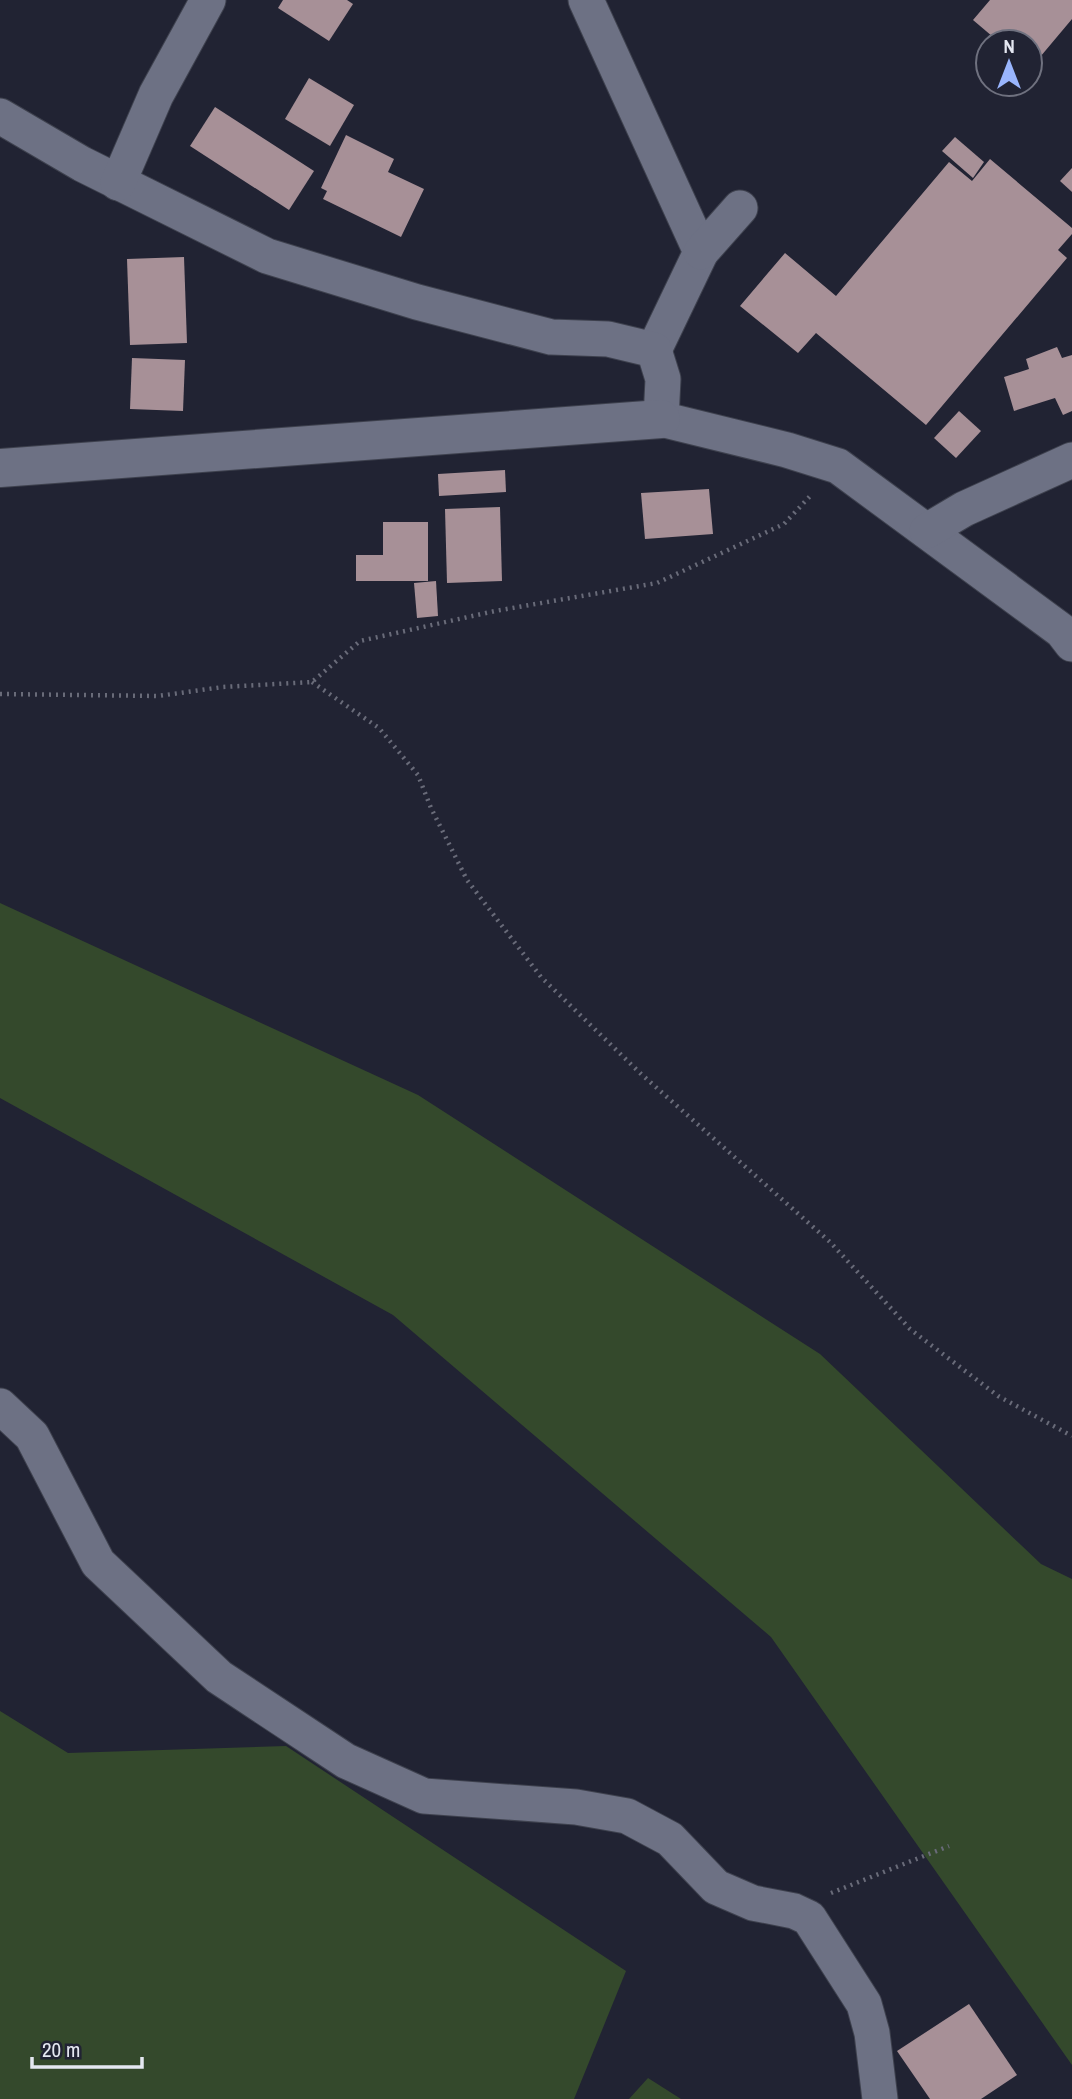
<svg xmlns="http://www.w3.org/2000/svg" width="1072" height="2099" viewBox="0 0 1072 2099" font-family="'Archivo Narrow',sans-serif">
<style>
.green{fill:#34492c}
.building{fill:#a79097}
.lines{fill:none;stroke-linecap:round;stroke-linejoin:round}
.minor-casing{stroke:#3e414e;stroke-width:37}
.tertiary-casing{stroke:#3e414e;stroke-width:40}
.path{stroke:#696b79;stroke-width:4.5;stroke-dasharray:2 5;stroke-linecap:butt}
.minor{stroke:#6d7184;stroke-width:35}
.tertiary{stroke:#6d7184;stroke-width:38}
</style>
<rect width="100%" height="100%" fill="#212333"/>
<!-- green -->
<g class="green">
<path d="M0 903 418 1095 820 1354 1041 1564 1072 1579V2065L771 1637 393 1315 0 1098Z"/>
<path d="M0 1711 68 1753 286 1746 626 1971 574 2099H0Z"/>
<path d="M648 2078 681 2099H629Z"/>
</g>
<!-- building -->
<g class="building">
<path d="M283 0H347L353 4 329 41 278 8Z"/>
<path d="M990 0H1072V19L1030 69V42H999L973 20Z"/>
<path d="M309 78 354 105 330 146 285 119Z"/>
<path d="M215 107 314 171 289 210 190 146Z"/>
<path d="M346 135 394 159 388 172 424 189 401 237 323 199 327 191 321 188Z"/>
<path d="M955 137 984 162 973 178 942 151Z"/>
<path d="M990 159 1072 228V234L1058 250 1067 258 926 425 816 333 798 353 740 306 785 253 836 296 949 162 972 181Z"/>
<path d="M1072 168V192L1060 181Z"/>
<path d="M184 257 187 343 130 345 127 259Z"/>
<path d="M1057 347 1062 358 1072 355V411L1063 415 1055 398 1014 411 1004 377 1029 369 1026 359Z"/>
<path d="M132 358 185 360 183 411 130 409Z"/>
<path d="M959 411 981 431 956 458 934 438Z"/>
<path d="M505 470 506 492 439 496 438 474Z"/>
<path d="M709 489 713 534 645 539 641 493Z"/>
<path d="M500 507 502 581 447 583 445 509Z"/>
<path d="M383 522H428V581H356V555H383Z"/>
<path d="M436 581 438 616 417 618 414 583Z"/>
<path d="M969 2004 1017 2075 981 2099H930L897 2051Z"/>
</g>
<g class="lines">
<defs>
<g id="minor">
<path d="M586 0 701 252 654 350"/>
<path d="M0 116 82 164 267 256 417 302 551 337 608 339 654 350 663 379 661 419 787 450 838 466 1062 631 1072 644"/>
<path d="M118 183 156 95 208 0"/>
<path d="M701 252 740 208"/>
<path d="M927 531 964 509 1072 460"/>
<path d="M0 1406 32 1436 98 1563 219 1677 346 1761 424 1796 576 1807 627 1816 670 1839 716 1887 753 1903 794 1911 809 1918 864 2004 872 2033 880 2099"/>
</g>
<path id="tertiary" d="M0 468 661 419"/>
</defs>
<!-- minor casing -->
<use href="#minor" class="minor-casing"/>
<!-- tertiary casing -->
<use href="#tertiary" class="tertiary-casing"/>
<!-- path -->
<g class="path">
<path d="M312 682 379 728 418 775 431 808 467 880 541 977 640 1073 830 1242 910 1329 998 1396 1072 1436"/>
<path d="M0 694 158 696 223 687 312 682 360 641 495 611 657 583 784 524 812 494"/>
<path d="M831 1893 949 1846"/>
</g>
<!-- minor -->
<use href="#minor" class="minor"/>
<!-- tertiary -->
<use href="#tertiary" class="tertiary"/>
</g>
<!-- north arrow -->
<g transform="translate(1009 63)"><circle r="33" fill="#212333" stroke="#6f717f" stroke-width="2"/>
<path d="M0-5L12 26L0 18L-12 26Z" fill="#99b5fd"/>
<text y="-10" font-size="19" font-weight="bold" text-anchor="middle" fill="#e4e7f1">N</text>
</g>
<!-- scale -->
<path d="M32 2057v10h110v-10" fill="none" stroke="#e4e7f1" stroke-width="3.5"/>
<text x="42" y="2057" font-size="21" fill="#e4e7f1" stroke="#212333" stroke-width="5" paint-order="stroke">20 m</text>
</svg>
